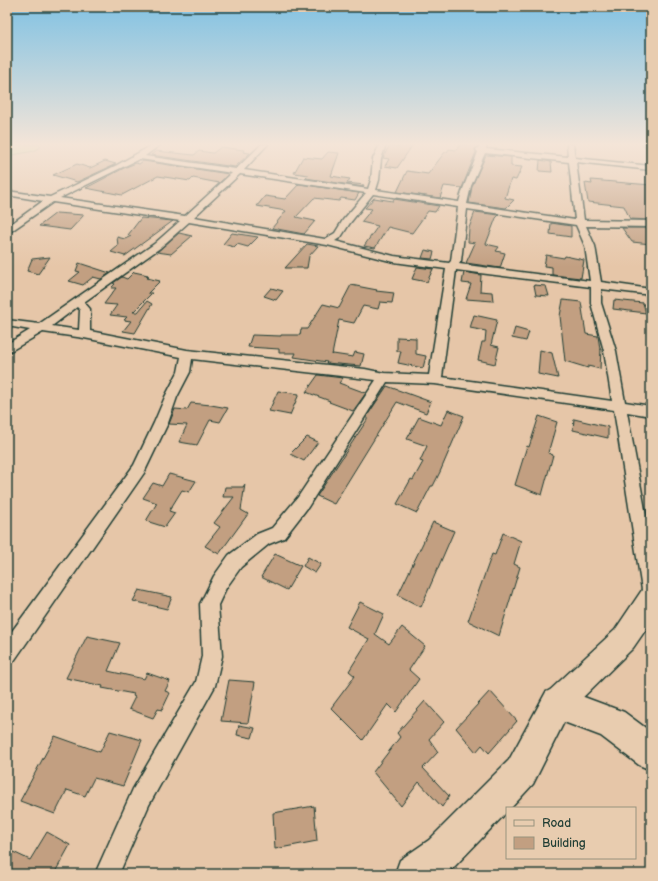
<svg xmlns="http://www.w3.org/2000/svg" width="658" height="881" viewBox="0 0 658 881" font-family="'Balsamiq Sans',sans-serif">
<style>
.green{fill:#c7e198;stroke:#738f66}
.building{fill:#c29f81;stroke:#1f3d34}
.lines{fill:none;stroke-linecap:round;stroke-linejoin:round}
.street-casing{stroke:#1f3d34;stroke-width:3}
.secondary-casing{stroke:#1f3d34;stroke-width:3}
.primary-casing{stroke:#1f3d34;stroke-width:3}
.street{fill:#e8ccaf;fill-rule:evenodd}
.secondary{fill:#e8ccaf;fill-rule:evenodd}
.primary{fill:#e8ccaf;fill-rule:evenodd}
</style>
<rect width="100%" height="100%" fill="#e6c6a8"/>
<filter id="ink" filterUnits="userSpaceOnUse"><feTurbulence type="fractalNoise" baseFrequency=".025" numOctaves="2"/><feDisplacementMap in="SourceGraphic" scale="8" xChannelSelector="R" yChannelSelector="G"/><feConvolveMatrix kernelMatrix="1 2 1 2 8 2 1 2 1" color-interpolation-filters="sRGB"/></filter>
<g filter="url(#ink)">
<!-- green -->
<path class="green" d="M7 144H39L41 147 34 151 7 156Z"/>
<!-- building -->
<g class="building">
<path d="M401 144 412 146 397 168 385 166 389 159 383 158 388 148 390 145 399 147Z"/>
<path d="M461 144H479L475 149 476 152 462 188 444 186 440 198 397 192 407 171 428 174 445 152H447L449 149 456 150Z"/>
<path d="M221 147 244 150 243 152 250 153 235 167 151 155 156 151 194 155 199 151 213 153Z"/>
<path d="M328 152 339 153 331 176 350 179 347 183 364 185 363 187 306 178 309 175 294 173 303 157 322 159Z"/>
<path d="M486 155 511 157V166L522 167 516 180 511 179 505 198 514 200 506 208 469 203 472 186Z"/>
<path d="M540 160 551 162 552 172 539 171Z"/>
<path d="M105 161 116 164 77 182 53 175 77 164 90 168Z"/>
<path d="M143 161 229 174 219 183 193 178 190 181 158 176 122 195 86 188 126 167 136 163 139 164Z"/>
<path d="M591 180 651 185V220L630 219 624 206 588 202 585 183 592 184Z"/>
<path d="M299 184 359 193 355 200 341 198 339 201 314 198 296 217 315 221 304 234 272 228 286 211 257 206 265 196 285 199Z"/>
<path d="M374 198 393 201 394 199 439 206 435 212 428 211 412 233 388 227 375 248 364 246 378 226 361 222 372 209 365 208Z"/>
<path d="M475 212 499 215 496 218 486 244 499 247 496 251 505 253 500 268 466 263 475 243 468 242 469 228Z"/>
<path d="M56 213 84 215 70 230 39 226Z"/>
<path d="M141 218 173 221 125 256 111 252 118 246 117 237 125 239 131 236 128 235Z"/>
<path d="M551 223 571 226V237L550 234Z"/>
<path d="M622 228H651V244L632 242Z"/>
<path d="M179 233 192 236 171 254 157 252Z"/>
<path d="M232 233 258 237 248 247 237 244 234 247 223 244Z"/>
<path d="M307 244 318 246 309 256 307 268H285Z"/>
<path d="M425 250 434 252 432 259 422 258Z"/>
<path d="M546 255 564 258 565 256 584 260 581 278 552 275V267L544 266Z"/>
<path d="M50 257 38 274 27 271 32 259Z"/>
<path d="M79 263 110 273 101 279 93 277 83 285 69 281 80 272 76 271Z"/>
<path d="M417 267 433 269 427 282 412 279Z"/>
<path d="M134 272 148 275 146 276 149 277 147 278 160 281 148 293H152L133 312H138L147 301 152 304 135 333 123 331 131 321 124 320 127 317 110 315 117 305 104 304 116 288H111L115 284 113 283 122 277 127 279Z"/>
<path d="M464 272 481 275 480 291 492 292 493 301 466 299 471 284 462 283Z"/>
<path d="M351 285 377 290 376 291 394 293 392 303 380 302 378 309 363 306 354 323 339 320 332 355 333 354 353 357 355 352 364 354 361 366 326 363 327 362 294 357 296 353H279V349L248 347 252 335 281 336V335H300L301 329H307L323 304 339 308Z"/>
<path d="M534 285 546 286 549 296 536 295Z"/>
<path d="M271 288 283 291 276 300 264 296Z"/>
<path d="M563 300 581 302 586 334 598 336 600 349H601L600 369 588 366V368L565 361 560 316Z"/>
<path d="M614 300 643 303 646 313 613 309Z"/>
<path d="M474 315 497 320 491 345 499 347 495 364 478 360 482 342H485L486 331 470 328Z"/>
<path d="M515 328 529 332 526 341 512 338Z"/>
<path d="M397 337 416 338V354L426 356 423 368 398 363 401 351H397Z"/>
<path d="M540 350 552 353 558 378 538 374Z"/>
<path d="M318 375 343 378 339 383 366 393 353 411 329 402 330 401 306 392Z"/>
<path d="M387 386 431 402 426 413 397 402 334 504 317 496 367 420V416Z"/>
<path d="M278 391 299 394 290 415 269 411Z"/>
<path d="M191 403 211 405 228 408 220 422 210 420 197 445 179 442 187 425 169 424 175 409 187 410Z"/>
<path d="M448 410 464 416 440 472 433 486H431L417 513 397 504 411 479 413 480 423 462 420 461 427 446 407 439 419 417 441 425Z"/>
<path d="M539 416 557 422 548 453 553 455 542 495 515 485 527 446 529 447Z"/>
<path d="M574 419 608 427V438L573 430Z"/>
<path d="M307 437 318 442 304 461 290 454Z"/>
<path d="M169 474 196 481 189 492 182 490 169 511 175 513 165 527 146 521 157 503 143 498 153 483 162 486Z"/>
<path d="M245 484 241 510 248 514 219 554 205 546 220 527 214 523 234 497H223L225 487H243Z"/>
<path d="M433 522 454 531 421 607 398 595Z"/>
<path d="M503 533 521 541 514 564 520 567 499 636 468 621 492 554 495 555Z"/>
<path d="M275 554 301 566 287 590 261 577Z"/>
<path d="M308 557 321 564 315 573 303 566Z"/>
<path d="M139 590 172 597 167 609 133 601Z"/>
<path d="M360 602 384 614 375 634 389 644 402 627 425 646 409 670 419 679 396 712 388 704 363 740 331 708 355 676 349 671 369 639 347 627Z"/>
<path d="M87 636 120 643 108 671 144 679 147 673 170 681 165 691 170 693 162 710 158 709 153 718 129 709 135 697 133 696 134 694 102 688 103 686 66 678Z"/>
<path d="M229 680 255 682 248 723 221 721Z"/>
<path d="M490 691 517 721 489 753 482 745 476 752 456 728Z"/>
<path d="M425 701 444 722 429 739 438 752 423 768 449 796 442 807 419 782 401 806 373 772 400 737 397 733Z"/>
<path d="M239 725 255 728 252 738 237 735Z"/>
<path d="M110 731 142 740 123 786 94 778 85 796 67 790 55 814 20 801 55 736 100 752Z"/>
<path d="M314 806 317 841 275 849 273 813Z"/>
<path d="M47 832 70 845 54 874H13L7 871V859L11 851 30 860Z"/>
</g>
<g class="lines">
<defs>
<g id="street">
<path d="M154 144H161L145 156 236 169 262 144H268L244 170 368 189 371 180 373 159 380 144H386L381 159 379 180 376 190 459 202C463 185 472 169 478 152L476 150 481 144H487L486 149 568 157 567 144H573L575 158 651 166V170L576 162 584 220 651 221V227L586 226 595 246 601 282 651 289V295L601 289V303L616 351 625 402 651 406V416L627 412 651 542V599L645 596 642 590 614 410 435 384 387 382 308 507 284 538 269 544 241 567 226 588 218 605 222 656 215 686 149 805 119 874H95L133 789 196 682 202 656 200 604 214 576 229 555 257 534 272 528 298 497 376 380 192 359 190 372 177 397 168 423 144 473 14 661 7 664V638L134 465 154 423 165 397 178 372 181 357 84 338 43 332 7 353V344L30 330 7 326V320L39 324 154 244 180 221 53 202 7 234V227L43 201 7 195V191L50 197 117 165ZM485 153 569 162 575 220 467 204 471 186ZM139 159H140L232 173 185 216 60 198ZM240 174 366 193 343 220 335 233 325 239 194 217ZM373 194 458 207 451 261 449 263 394 256 335 241 341 237 350 223ZM467 209 576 225 585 246 590 281 459 264 461 261ZM189 222 327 245 394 262 446 269 429 375 384 373 365 369 187 350 90 331V309L84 302 160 248ZM456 270 591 287V303L604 351 612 401 442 377ZM77 307 80 310 79 330 52 326Z"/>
<path d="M643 144H651V146L644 145Z"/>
</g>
<path id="secondary" d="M651 586V622L633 648 567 713 557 717 547 713 543 703 547 693 615 630 642 590Z"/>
<path id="primary" d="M557 687 624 712 651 732V770L639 765 601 736 564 722 533 784 511 808H507V812L455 866 445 874H395L400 860 429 840 509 760 546 692Z"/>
</defs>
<!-- street casing -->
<use href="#street" class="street-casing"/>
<!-- secondary casing -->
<use href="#secondary" class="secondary-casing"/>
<!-- primary casing -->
<use href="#primary" class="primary-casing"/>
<!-- street -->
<use href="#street" class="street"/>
<!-- secondary -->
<use href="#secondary" class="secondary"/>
<!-- primary -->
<use href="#primary" class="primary"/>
</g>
</g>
<!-- sky -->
<linearGradient id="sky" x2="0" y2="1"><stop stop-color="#81c2e3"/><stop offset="0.54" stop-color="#f4e5d8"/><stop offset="1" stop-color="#f4e5d8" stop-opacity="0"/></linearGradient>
<rect width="658" height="267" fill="url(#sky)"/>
<!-- margin -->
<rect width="658" height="881" fill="none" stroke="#e8ccaf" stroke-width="24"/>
<rect x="12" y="12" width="634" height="857" fill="none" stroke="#1f3d34" stroke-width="1.5" filter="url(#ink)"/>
<!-- legend -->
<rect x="506" y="807" width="130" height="52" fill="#e8ccaf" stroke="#98937e"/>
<rect x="514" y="820" width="20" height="6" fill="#e8ccaf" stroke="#98937e"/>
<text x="542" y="827" font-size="12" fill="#1f3d34">Road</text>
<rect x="514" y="837" width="20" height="12" fill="#c29f81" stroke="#98937e"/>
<text x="542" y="847" font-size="12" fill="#1f3d34">Building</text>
</svg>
